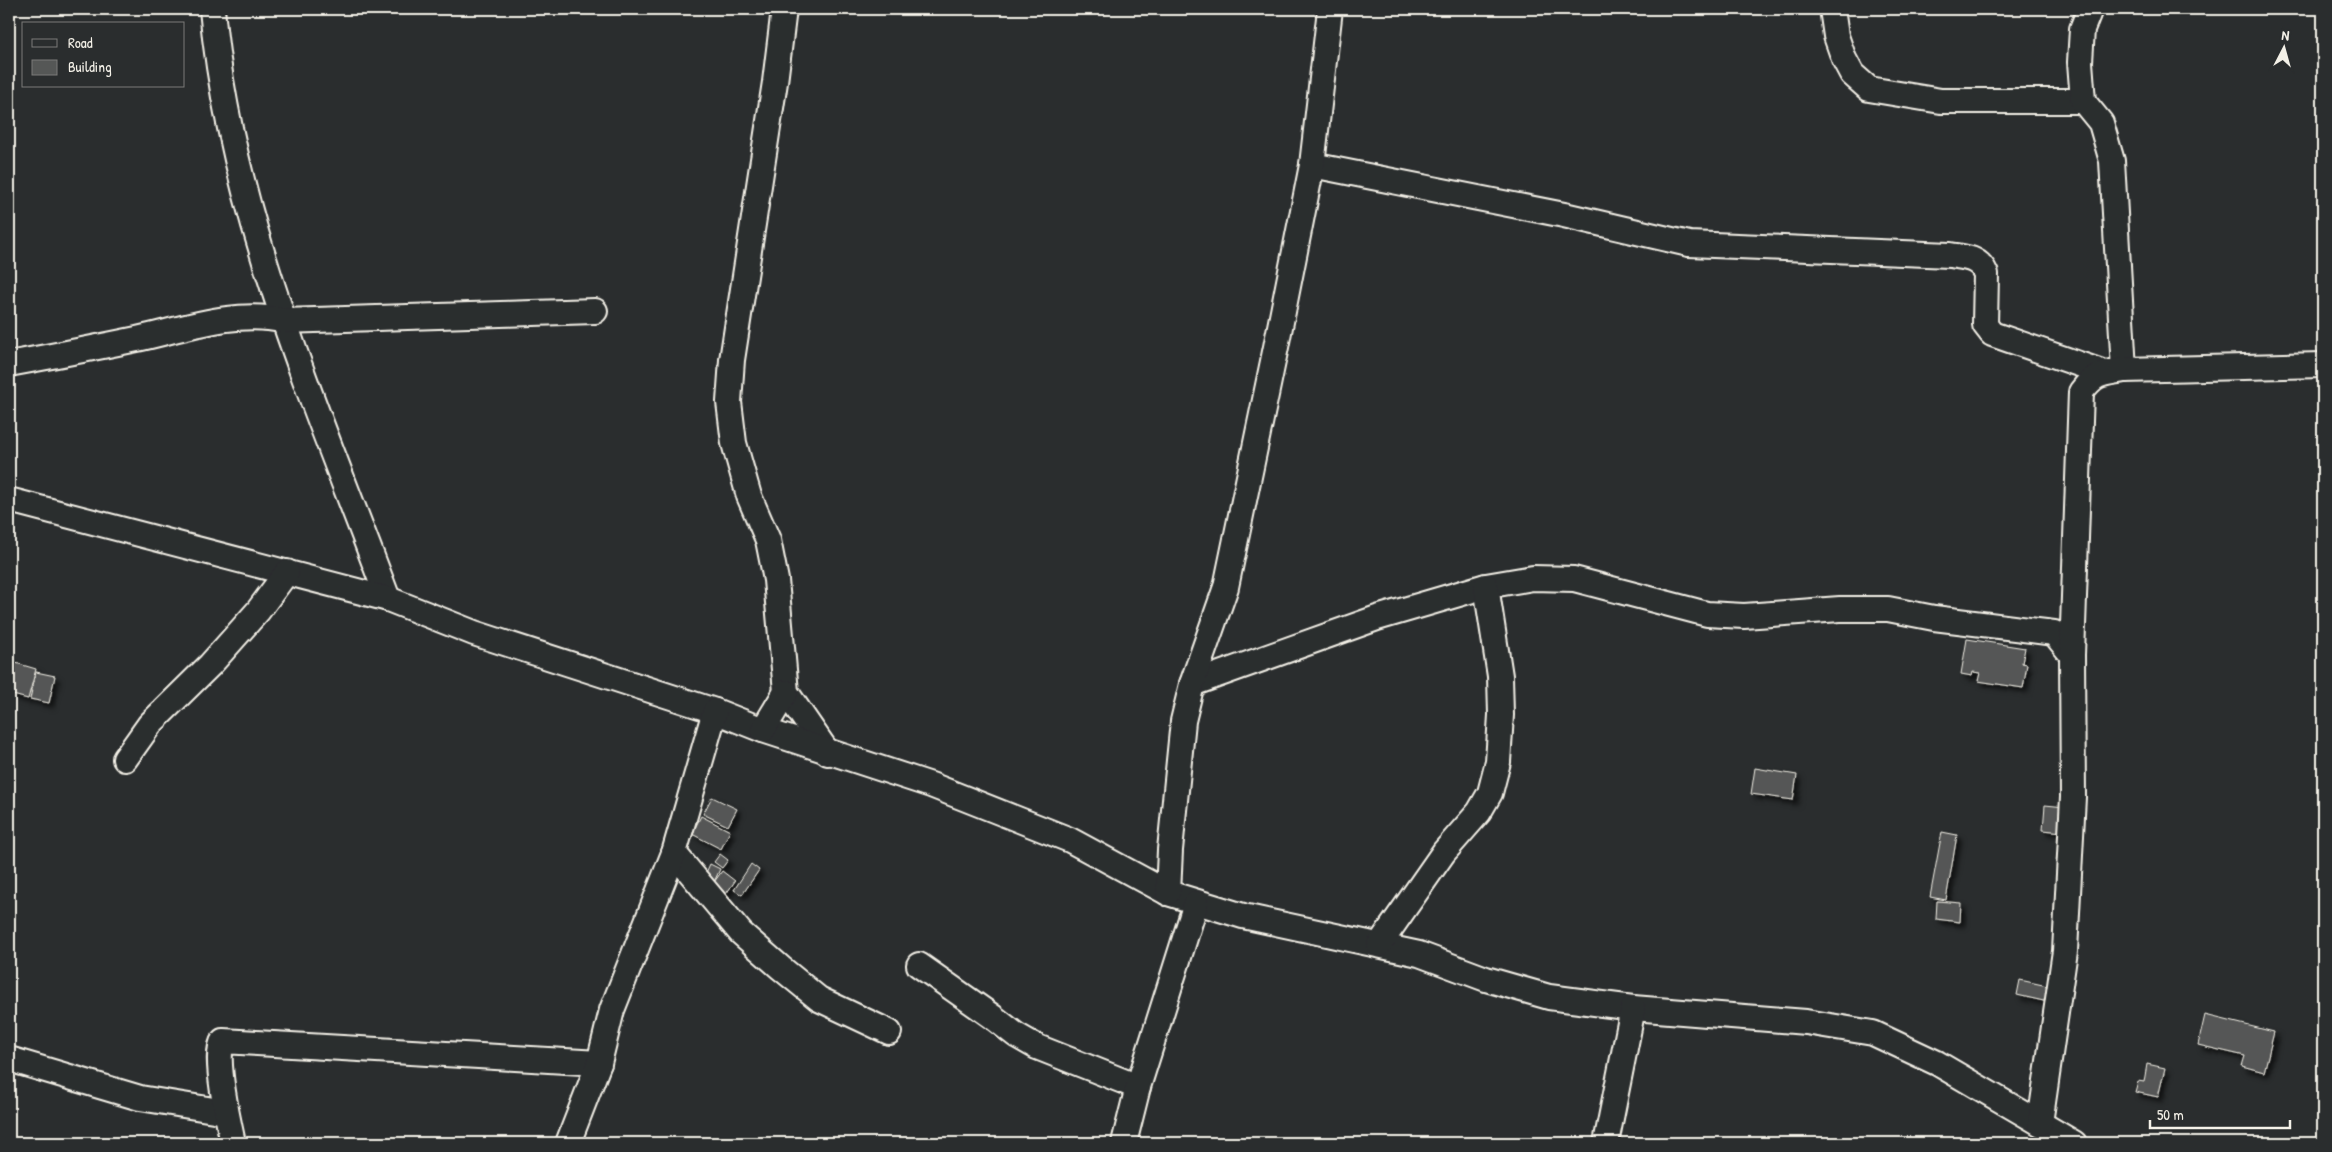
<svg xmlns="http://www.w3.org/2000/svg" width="2332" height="1152" viewBox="0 0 2332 1152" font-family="'Patrick Hand',sans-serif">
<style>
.building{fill:#555756;stroke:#f4f1e8;filter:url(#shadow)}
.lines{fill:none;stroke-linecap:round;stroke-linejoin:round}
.minor-casing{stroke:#f4f1e8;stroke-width:28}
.minor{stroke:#2a2d2e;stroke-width:24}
</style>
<defs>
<filter id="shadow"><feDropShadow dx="4.5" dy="4.5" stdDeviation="2.5" flood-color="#0009"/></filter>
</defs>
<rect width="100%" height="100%" fill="#2a2d2e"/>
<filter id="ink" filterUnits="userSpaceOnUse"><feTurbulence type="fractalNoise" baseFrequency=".02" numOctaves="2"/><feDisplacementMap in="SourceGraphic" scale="10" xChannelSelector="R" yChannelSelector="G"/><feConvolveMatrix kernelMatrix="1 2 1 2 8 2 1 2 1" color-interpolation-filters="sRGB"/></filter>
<g filter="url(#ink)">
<!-- building -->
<g class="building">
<path d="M1967 639 2025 648 2022 663 2027 664 2023 688 1978 681 1980 673 1973 672 1972 676 1961 674Z"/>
<path d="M9 661 36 669 28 699 9 694Z"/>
<path d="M36 672 55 676 49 703 30 699Z"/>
<path d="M1755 768 1797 775 1793 800 1751 794Z"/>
<path d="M712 797 737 809 728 826 703 814Z"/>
<path d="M2045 805 2065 807 2063 832 2043 830Z"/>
<path d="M701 816 730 831 721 849 692 834Z"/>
<path d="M1942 832 1957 835 1946 900 1930 897Z"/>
<path d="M720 854 728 860 722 868 714 862Z"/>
<path d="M710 864 720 869 714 882 704 877Z"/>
<path d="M751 864 759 870 742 895 734 890Z"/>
<path d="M722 871 735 881 726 894 712 885Z"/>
<path d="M1937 901 1961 903 1960 922 1936 919Z"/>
<path d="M2020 980 2052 987 2048 1002 2017 995Z"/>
<path d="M2205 1015 2274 1032 2264 1072 2242 1066 2245 1056 2198 1045Z"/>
<path d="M2147 1064 2165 1068 2158 1097 2135 1092 2138 1081 2144 1082Z"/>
</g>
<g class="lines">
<defs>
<g id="minor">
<path d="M212 9C230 213 317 408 388 599"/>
<path d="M784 9 775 82 732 360 729 402 734 443 749 496 768 540 776 580 786 692 828 753"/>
<path d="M1832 9 1836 36 1844 59 1852 74 1869 89 1941 101H2083"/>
<path d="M2090 9 2082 29 2080 62 2083 101 2101 123 2112 161 2124 370"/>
<path d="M1312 165 1564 215 1689 244 1950 255C1966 258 1979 257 1986 274L1985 325 1992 334 2105 373"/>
<path d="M9 364C52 356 94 348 137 339 183 329 237 309 284 321L595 311"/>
<path d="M9 500 388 599 474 633 715 711 763 730 931 785 1070 840 1168 893 1243 916 1419 954 1486 979 1549 997 1633 1008 1806 1022 1873 1033 1937 1063 2074 1143"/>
<path d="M1192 684 1377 618 1486 586 1533 578 1574 579 1707 614 1744 616 1840 609H1888L1934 618 2054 633 2072 655"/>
<path d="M763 730 786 692"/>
<path d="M125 759 150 724 210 665 258 611 287 572"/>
<path d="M674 853 741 933 781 968 819 999 889 1032"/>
<path d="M1168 893 1170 850 1183 721 1192 684 1226 587 1276 347 1312 165 1330 9"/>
<path d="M1379 945 1444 852 1479 812 1490 793 1498 762 1501 715 1500 676 1486 586"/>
<path d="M919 965 993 1017 1016 1035 1037 1047 1138 1087"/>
<path d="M9 1059 140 1098 226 1112"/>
<path d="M2040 1123 2065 951 2073 797 2072 655 2081 392C2096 372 2101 374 2124 370L2323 365"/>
<path d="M233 1143C229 1125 213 1054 223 1041L599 1063"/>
<path d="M568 1143 599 1063 612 1010 674 853 715 711"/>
<path d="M1124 1143 1138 1087 1196 903"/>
<path d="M1606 1143 1633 1008"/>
</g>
</defs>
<!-- minor casing -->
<use href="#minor" class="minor-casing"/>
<!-- minor -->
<use href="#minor" class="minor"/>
</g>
</g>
<!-- margin -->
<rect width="2332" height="1152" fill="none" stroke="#2a2d2e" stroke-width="30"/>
<rect x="15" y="15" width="2302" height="1122" fill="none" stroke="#f4f1e8" stroke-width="2" filter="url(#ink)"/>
<!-- legend -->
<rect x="22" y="22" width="162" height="65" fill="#2a2d2e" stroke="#7b7b78"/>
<rect x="32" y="39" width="25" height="8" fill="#2a2d2e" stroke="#7b7b78"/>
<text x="68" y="48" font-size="15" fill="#f4f1e8">Road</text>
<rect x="32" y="60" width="25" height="15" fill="#555756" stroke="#7b7b78"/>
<text x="68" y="72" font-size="15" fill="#f4f1e8">Building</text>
<!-- north arrow -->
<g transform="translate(2284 48) rotate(6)" stroke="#2a2d2e" stroke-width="4" paint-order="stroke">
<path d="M0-4L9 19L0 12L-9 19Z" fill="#f4f1e8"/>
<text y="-8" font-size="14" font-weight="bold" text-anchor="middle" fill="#f4f1e8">N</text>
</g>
<!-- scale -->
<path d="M2150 1120v8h140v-8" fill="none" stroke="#f4f1e8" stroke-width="2.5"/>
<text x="2157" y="1120" font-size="15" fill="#f4f1e8" stroke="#2a2d2e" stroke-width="4" paint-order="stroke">50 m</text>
</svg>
